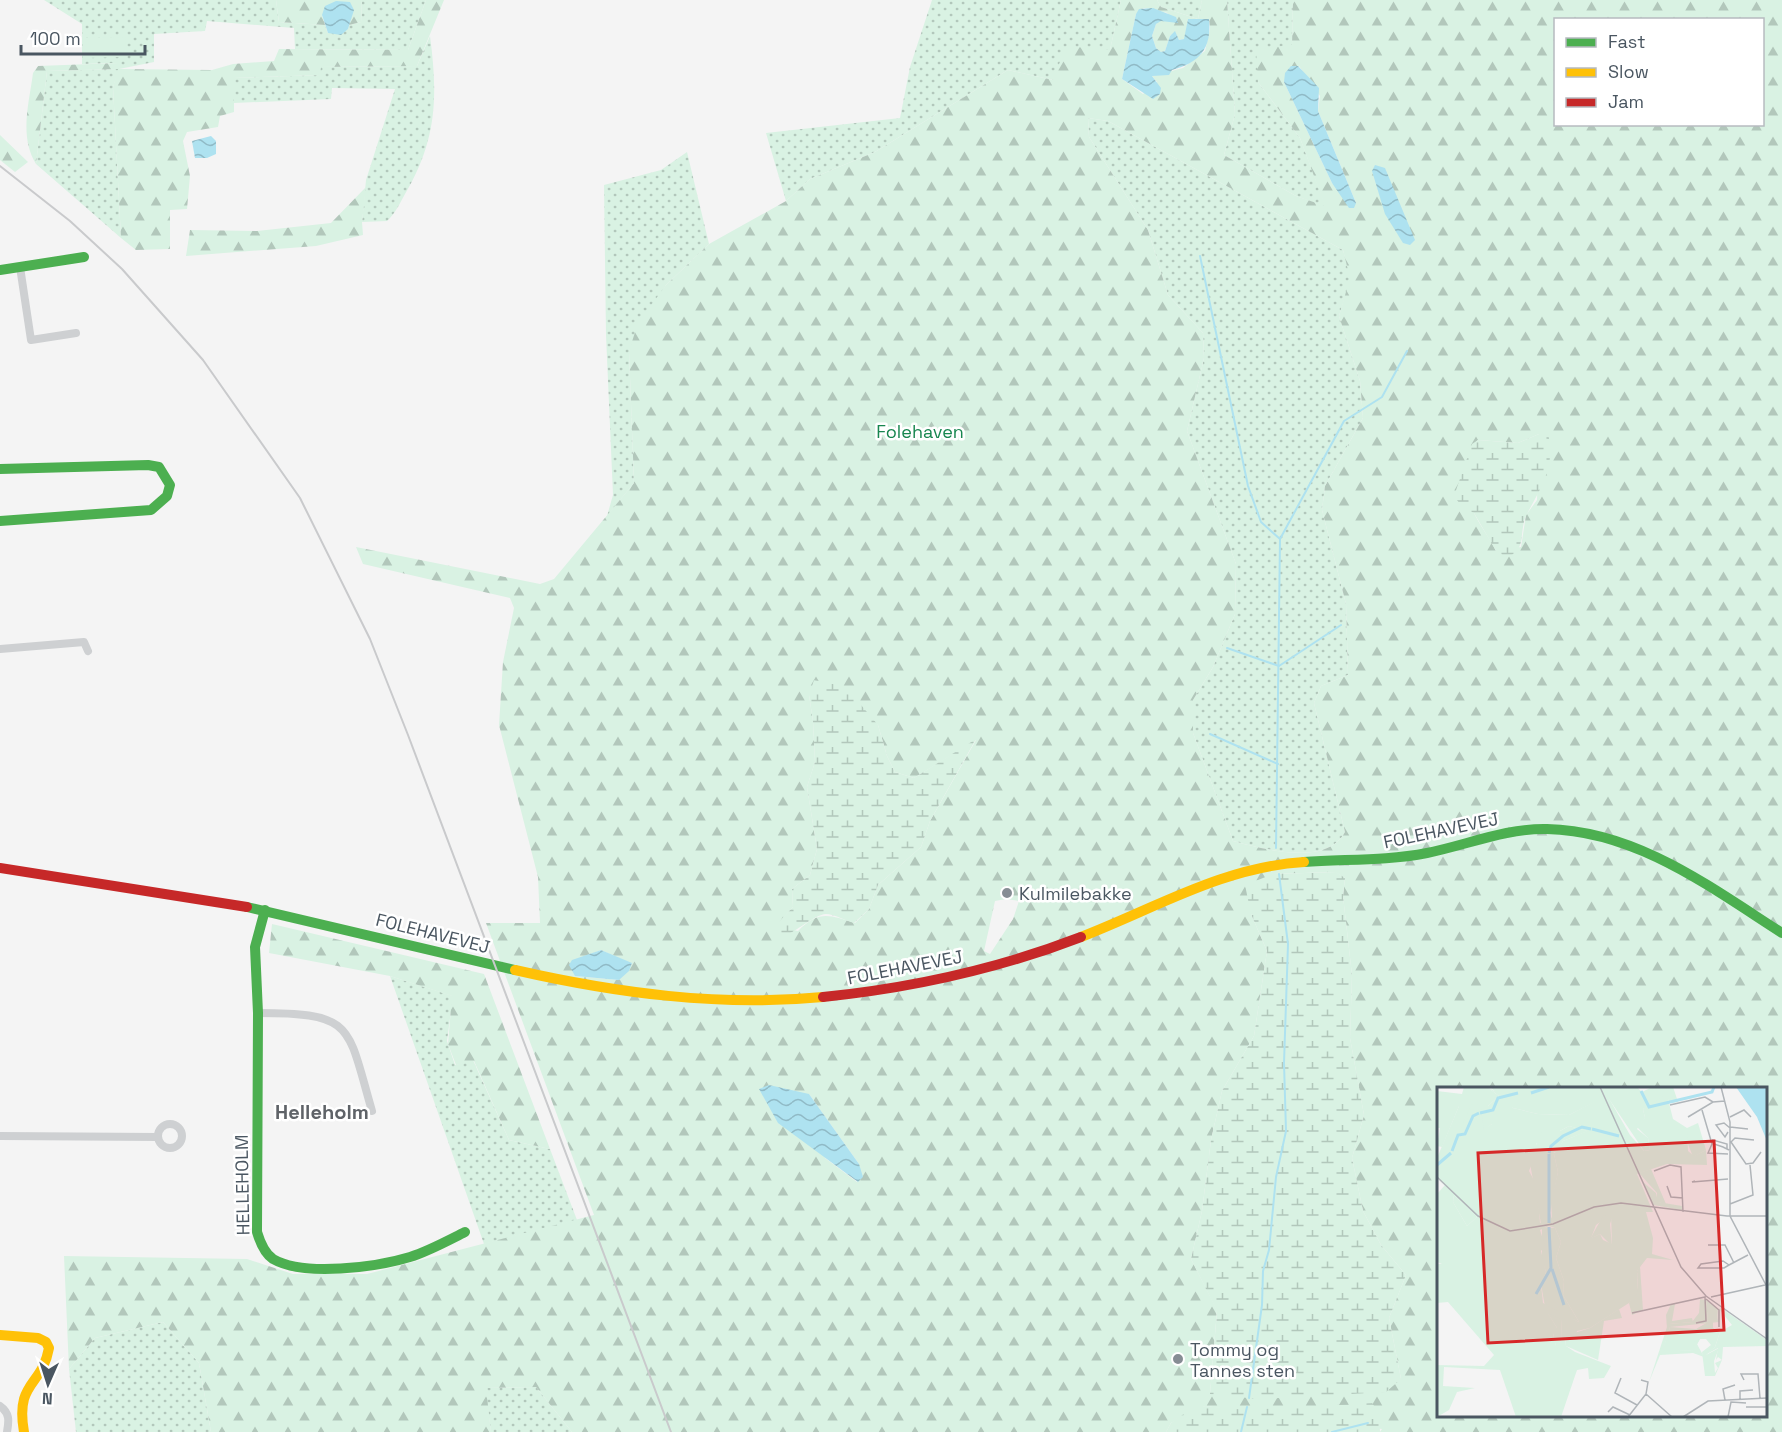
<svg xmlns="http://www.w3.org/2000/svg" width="1782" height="1432" viewBox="0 0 1782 1432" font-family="'Space Grotesk',sans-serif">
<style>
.grass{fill:url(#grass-dots)}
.forest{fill:url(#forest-firs);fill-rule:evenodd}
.wetland{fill:url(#wetland-marsh)}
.pitch{fill:#d9f2e3}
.water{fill:url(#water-waves)}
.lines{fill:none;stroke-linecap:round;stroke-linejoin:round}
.stream{stroke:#aee2f0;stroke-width:2}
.street{stroke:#ced0d2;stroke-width:8}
.fast{stroke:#4caf50;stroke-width:10}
.slow{stroke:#ffc107;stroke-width:10}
.jam{stroke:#c62828;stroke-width:10}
.rail{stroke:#c9cacc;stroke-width:2}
.poi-dot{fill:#868d94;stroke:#fff;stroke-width:2}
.labels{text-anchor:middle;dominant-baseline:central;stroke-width:5;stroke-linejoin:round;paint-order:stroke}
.park-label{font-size:18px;fill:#17864f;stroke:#fff}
.street-label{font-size:18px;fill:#4a5661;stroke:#fff}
.poi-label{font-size:18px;fill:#4a5661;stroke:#fff;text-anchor:start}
.neighbourhood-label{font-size:20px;font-weight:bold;fill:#5f6368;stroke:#fff}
.inset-river{fill:none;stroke:#aee2f0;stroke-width:3}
.inset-road{fill:none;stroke:#b0b5b9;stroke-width:1.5}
.view{fill:#d62828;fill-opacity:0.15;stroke:#d62828;stroke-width:3}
.inset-edge{fill:none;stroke:#4a5661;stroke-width:3}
</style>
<defs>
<pattern id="grass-dots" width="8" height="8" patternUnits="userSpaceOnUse" patternTransform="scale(1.5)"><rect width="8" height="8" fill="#d9f2e3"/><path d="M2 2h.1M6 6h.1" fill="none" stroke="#b2c7bb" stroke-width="1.8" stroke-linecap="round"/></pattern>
<pattern id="forest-firs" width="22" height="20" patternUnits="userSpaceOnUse" patternTransform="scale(1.5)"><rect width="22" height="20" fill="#d9f2e3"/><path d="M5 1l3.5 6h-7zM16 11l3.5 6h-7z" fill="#b2c7bb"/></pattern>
<pattern id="wetland-marsh" width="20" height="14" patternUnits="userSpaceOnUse" patternTransform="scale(1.5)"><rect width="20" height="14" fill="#d9f2e3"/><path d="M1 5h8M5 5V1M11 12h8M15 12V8" fill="none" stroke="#b2c7bb"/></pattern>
<pattern id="water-waves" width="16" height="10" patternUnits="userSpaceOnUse" patternTransform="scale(1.5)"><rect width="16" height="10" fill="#aee2f0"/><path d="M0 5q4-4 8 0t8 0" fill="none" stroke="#90bac6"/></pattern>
</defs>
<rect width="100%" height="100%" fill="#f4f4f4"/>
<!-- grass -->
<g class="grass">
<path d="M44 0H276L279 22 325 25 328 33 348 29 349 25 361 22 362 0H426L408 50 295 49 294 28 207 21 205 31 154 34V62L119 69 113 87 121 238 36 164 47 71 118 69V63L82 64V24Z"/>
<path d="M932 0H1121L1110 50 1053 80 1008 70 875 152 810 179 786 201 766 133 900 118 910 67Z"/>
<path d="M1157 0H1202L1198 19 1161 7Z"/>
<path d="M1227 0H1293L1292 46 1258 82 1300 138 1326 207 1296 196 1224 155 1235 114Z"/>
<path d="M430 36C438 96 437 140 405 194 400 203 395 214 387 221L362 222 366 180 395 89 332 88 331 99 234 103V78L320 75V67L417 66Z"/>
<path d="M1088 118 1108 121 1343 250 1351 278 1339 316 1360 381 1363 418 1325 486 1322 510 1346 604 1348 675 1321 686 1314 703 1345 832C1327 867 1263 849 1233 841L1193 733V700L1213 667 1235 614 1236 564 1187 431 1204 358 1203 333 1168 295 1148 230 1089 137Z"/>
<path d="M687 152 709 244 666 285 629 351 634 483 607 516 613 495 606 335 604 185 661 170Z"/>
<path d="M390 976 453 996 447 1041 455 1065 473 1060 509 1140 550 1149 577 1220 484 1244Z"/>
<path d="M163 1322 199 1363 211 1432H76L69 1369 95 1338Z"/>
<path d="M536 1387 572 1432H491L485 1388Z"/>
</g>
<!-- forest -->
<g class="forest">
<path d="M276 0H362L361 22 349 25 353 10 322 15 325 25 279 22Z"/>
<path d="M426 0H444L417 66 321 67 320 75 234 78V112L220 116 218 127 187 132 183 141 190 176 187 209 170 210V249L136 250 121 238 113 87 118 69 47 71 36 164C19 136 29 104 33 73L38 66 118 63 119 69 212 70 233 64 274 61 279 49 408 50Z"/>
<path d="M1121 0H1157L1161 7 1198 19 1202 0H1227L1235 114 1224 155 1296 196 1325 206 1300 138 1258 82 1256 49 1292 45 1293 0H1782V1432H1380L1382 1429 1205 1406 1171 1423 1166 1432H572L536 1387 486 1388 491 1432H211L199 1363 163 1322 95 1338 69 1369 64 1256 247 1259 293 1274H367L594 1215 486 923H540L538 877 499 725 503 662 514 608 510 598 363 564 356 547 540 584 554 579 634 483 629 351 638 323 666 285 709 244 786 201 810 179 875 152 1008 70 1053 80 1066 46 1110 50ZM1144 8 1168 13 1156 24 1152 36 1156 48 1161 52 1165 51 1170 36 1175 32 1179 40 1185 39 1188 19H1209L1210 29 1205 51 1183 68 1152 76 1157 82 1143 94 1122 79 1136 14ZM1556 20H1762V124H1556ZM1299 66 1320 96 1318 111 1356 203 1332 183 1284 82ZM1088 118 1108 121 1343 250 1350 278 1339 316 1360 381 1363 418 1325 486 1322 510 1346 604 1348 675 1321 686 1314 703 1345 832C1327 867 1263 849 1233 841L1193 733V700L1213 667 1235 614 1236 564 1187 431 1204 358 1203 333 1168 295 1148 230 1089 137ZM1539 434 1537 500 1526 515 1521 547 1496 551C1490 538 1480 526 1474 513 1467 495 1462 452 1478 440L1518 443ZM809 695 878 725 887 756 895 772 914 778 976 740 930 821 921 847 878 885 869 909 855 923C829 915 819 910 798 931L776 926 793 907 792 889 810 875 817 849 807 787 815 762 813 721ZM1335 872 1345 878 1343 896 1352 975 1350 1038 1364 1115 1352 1158 1363 1211 1381 1245 1406 1275 1389 1318 1401 1379 1210 1394 1217 1310 1191 1259 1202 1211 1211 1140 1222 1091 1254 1036 1267 951 1251 914 1273 874ZM1006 899 1019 901 1013 919 990 954 984 951 995 901ZM601 950 632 964 619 980 575 976V973L591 954ZM1438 1088H1766V1416H1438ZM809 1094 859 1164 857 1182 825 1158Z"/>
<path d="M0 135 28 162 15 172 0 160Z"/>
<path d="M366 187 362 222 363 235 316 246 186 256 190 230 257 231 331 223Z"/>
<path d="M272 924 484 974 550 1149 509 1140 474 1061 456 1065 448 1044 452 996 390 976 269 953Z"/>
</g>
<!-- wetland -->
<g class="wetland">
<path d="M1539 434H1548C1556 466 1541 487 1527 514 1518 530 1528 552 1506 557L1496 551 1474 513 1463 508 1454 496 1472 444 1478 440 1518 443Z"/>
<path d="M814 680 838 685 861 705 878 725 887 756 895 772 914 778 976 739 930 821 921 847 878 885 869 909 854 923C846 921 834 914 826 914 814 915 796 932 782 937L775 926 793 907 792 889 810 875 817 849 807 787 815 762 813 721 809 695Z"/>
<path d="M1336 872 1345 878 1343 896 1352 975 1350 1038 1364 1115 1352 1158 1363 1211 1381 1245 1406 1275 1389 1318 1401 1379 1386 1392 1259 1399 1210 1394 1217 1311 1191 1259 1202 1211 1211 1140 1222 1091 1254 1036 1267 951 1251 914 1245 885 1273 874Z"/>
<path d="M1372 1403 1379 1413 1380 1432H1166L1171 1423 1188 1411 1205 1406 1246 1410Z"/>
</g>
<!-- pitch -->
<path class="pitch" d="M125 37 126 57 84 58 83 38Z"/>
<!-- water -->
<g class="water">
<path d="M336 1 350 2 354 10 348 29 341 35 328 33 322 15 325 6Z"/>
<path d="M1153 8 1176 17 1178 23 1161 21 1156 24 1152 36 1156 48 1161 52 1165 51 1170 36 1175 31 1179 40 1184 39 1188 19H1209C1212 49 1199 63 1172 70L1169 75 1152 76 1161 88 1160 94 1153 99 1122 79 1136 14 1139 9Z"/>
<path d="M1291 66H1298L1319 88 1318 111 1356 203 1354 208H1349L1332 183 1284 82 1285 73Z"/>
<path d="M211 136 216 141V154L207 158H195L192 141Z"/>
<path d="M1375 165 1385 168 1415 240 1410 245 1403 243 1385 214 1372 171Z"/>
<path d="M601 950 632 963 629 971 619 980 575 976 569 965 572 960Z"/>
<path d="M769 1085 809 1094 859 1164 863 1177 858 1182 778 1123 759 1089Z"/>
</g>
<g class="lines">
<!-- stream -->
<g class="stream">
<path d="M1200 256 1248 486 1261 522 1280 539"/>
<path d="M1227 648 1279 666 1341 625"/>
<path d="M1210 734 1278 764"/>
<path d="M1276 848 1280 539 1344 421 1382 397 1407 351"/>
<path d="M1249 1398 1262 1305 1263 1271 1269 1250 1276 1177 1286 1131 1284 1063 1288 944 1279 874"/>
<path d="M1241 1432 1247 1407"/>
<path d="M1332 1432 1368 1423"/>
</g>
<!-- street -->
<g class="street">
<path d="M20 267 31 340 76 333"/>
<path d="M0 649 84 642 88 651"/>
<path d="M258 1013C355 1013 347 1025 372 1111"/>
<circle cx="170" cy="1136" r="12"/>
<path d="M0 1136 158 1137"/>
<path d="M0 1406C10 1413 9 1421 7 1432"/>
</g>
<!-- fast -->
<g class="fast">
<path d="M0 270 84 257"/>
<path d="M0 469 148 465 159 467 170 485 167 496 151 510 0 521"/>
<path d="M1304 862C1345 859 1386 861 1427 853 1467 845 1506 828 1547 829 1637 831 1710 887 1782 933"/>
<path d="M247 907 515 970"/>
<path d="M265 910 255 947 258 1013 257 1232C260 1242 264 1253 273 1259 304 1277 377 1267 410 1257 429 1251 447 1241 465 1232"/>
</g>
<!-- slow -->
<g class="slow">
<path d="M1081 937C1156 908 1223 867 1304 862"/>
<path d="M515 970C616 993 720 1007 823 997"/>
<path d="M0 1335 38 1338 46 1342 49 1348C42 1387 15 1381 24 1432"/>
</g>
<!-- jam -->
<g class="jam">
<path d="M0 868 247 907"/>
<path d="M823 997C911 988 998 969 1081 937"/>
</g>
<!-- rail -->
<path class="rail" d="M0 166 70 221 122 269 203 360 300 498 370 639 408 735 671 1432"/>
</g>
<!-- markers -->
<g class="poi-dot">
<circle cx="1007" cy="893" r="6"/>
<circle cx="1178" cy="1359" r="6"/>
</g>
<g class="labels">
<!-- park labels -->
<g class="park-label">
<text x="920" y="431">Folehaven</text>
</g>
<!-- street labels -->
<g class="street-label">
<text transform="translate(1441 830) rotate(-12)">FOLEHAVEVEJ</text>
<text transform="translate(433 933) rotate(14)">FOLEHAVEVEJ</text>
<text transform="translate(905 967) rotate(-11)">FOLEHAVEVEJ</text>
<text transform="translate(242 1185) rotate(-91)">HELLEHOLM</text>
</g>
<!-- poi labels -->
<g class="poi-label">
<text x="1019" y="893">Kulmilebakke</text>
<text x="1190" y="1349">Tommy og<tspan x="1190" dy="21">Tannes sten</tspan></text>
</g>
<!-- neighbourhood labels -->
<g class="neighbourhood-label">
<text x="322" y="1112">Helleholm</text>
</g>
</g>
<!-- overview -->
<g transform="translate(1437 1087)">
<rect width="330" height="330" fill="#f4f4f4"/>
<path d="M53 0H200L205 5 215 0H236L241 15 232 16 231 12 206 22 208 31 200 42 211 51 213 63 207 64 170 9 132 28 101 27 76 21ZM5 17 22 19 5 60 0 59 3 41H0V19ZM261 36 269 63 256 70 248 49 250 41ZM214 82 229 117 220 115V106L202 86ZM17 108 40 130 30 139 16 115ZM105 140 118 141 124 155 119 171 127 194 126 208 142 235 108 220 104 197 109 185 105 173ZM203 179 206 223 195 228 192 216 201 201 200 184ZM269 213 281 222 280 234 276 235V241L283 245 278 260 269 268 282 261 277 274 278 286 281 281 278 276 285 273 278 289H268L265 265 274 258 269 252H263L257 263 225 265 233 240 259 242 271 235ZM234 217H238L235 234 255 231 256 235 232 237 230 242 229 228ZM182 222 185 231 167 234 161 273 129 259 128 249 153 241ZM110 225 124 231 125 253 119 260 116 246 120 241Z" fill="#d9f2e3"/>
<path d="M27 0H40L50 40 55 37 51 19 62 9 50 0 69 10 76 21 101 27 132 28 170 8 193 48 207 64 213 63 211 51 198 38 208 31 206 22 227 9 231 12 236 32 250 41 251 64 257 69 269 63 270 78 230 77 200 87 216 125H209L216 151 215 167 236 173 210 171 200 184 201 205 192 216 153 241 140 244 139 252 128 249 129 259 138 265 174 279 167 291 152 292 151 281 140 283 124 330H79L63 283 7 280 6 299 38 301 20 305 12 323 0 330V278L47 279 57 268 11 215 0 216V177H5L0 175V107L8 98 0 91V71L22 19H0V4L25 7ZM132 39 150 44 126 54 118 66 99 57ZM117 67 121 85 114 115 115 131 103 136 100 99 92 84 94 79ZM17 108 40 130 30 139 16 115ZM174 127 175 157 166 153 163 147 154 151 159 138ZM112 139 118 141 124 155 119 171 127 194 126 208 142 235 106 216 104 198 109 185 104 164 108 159 103 143ZM111 226 124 232 125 253 119 259 116 247 121 246 120 241ZM206 95 219 106 221 115 245 119V123L216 118ZM263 212 269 213 271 235 280 234 282 222 284 221 330 253V259L286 260 285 273 281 270 279 273 281 261 268 268 278 260 283 245 295 238 283 223 282 235 233 240 226 264 257 263 256 255 263 252 260 257 267 270 256 266 223 268 212 295 231 237 255 235 262 226Z" fill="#d9f2e3" fill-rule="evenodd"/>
<path d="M40 0H50L62 9 51 19 56 25 55 37 47 43 44 22 36 12ZM35 17 42 22 40 37H34L32 46 22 45ZM132 39 151 44 126 54 120 65 96 67 105 44H123ZM117 67 121 85 113 126 116 135 104 137 92 71ZM177 125 173 137 175 159 163 147 153 152 166 129Z" fill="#d9f2e3"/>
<path d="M299 0H330V54L320 30Z" fill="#aee2f0"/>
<path class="inset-river" d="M204 4 212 20 275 5 277 0M94 6 112 0M43 26 56 23 61 11 81 6M155 42 182 49M15 64 21 48 28 47 36 29 42 26M112 66 114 59 126 49 145 40 154 42M0 78 14 66M112 136V67M115 182 127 218M99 207 114 181 112 140"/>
<path class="inset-road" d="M163 0 244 180 269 209 330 252M284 0 293 35V129L330 200M233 18 268 10 276 15M265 23 275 57 271 66 291 67M251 30 276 15 288 14M293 30 307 23 314 30M293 40 311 42M291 45 288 50 279 38 287 36 293 41M317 53 298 51 294 55 309 77 316 76 324 65M290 62V57L276 53 277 57 286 60 292 63M217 84 233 78 244 80 246 125M0 90 41 129 73 144 116 137 157 120 184 116 290 129H330M258 94 255 95 291 92M230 99 234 110 246 111M293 117 316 108 313 78M271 158H288L297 176M292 178 286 174 264 177 261 181H287L292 178 311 168M274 210 328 198M269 212 282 223V240M195 226 268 210 269 234 259 236M184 291 178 306 200 318M307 293 304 287H321L323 311M209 307 235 330M303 312V304L316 303M288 313 286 302 298 298M309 320H330M171 325 176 320 193 328M191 330 209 307 211 295 204 293M246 330 271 314 330 311M291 330 294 315 309 316"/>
<path class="view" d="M277 54 287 243 51 256 41 66Z"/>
<rect width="330" height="330" class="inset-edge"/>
</g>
<!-- legend -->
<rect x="1554" y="18" width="210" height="108" fill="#ffffff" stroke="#b7bbc0" stroke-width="1.5"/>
<rect x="1566" y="38" width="30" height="9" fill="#4caf50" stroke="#b7bbc0" stroke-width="1.5"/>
<text x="1608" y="48" font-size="18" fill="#4a5661">Fast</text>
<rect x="1566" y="68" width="30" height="9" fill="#ffc107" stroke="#b7bbc0" stroke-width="1.5"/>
<text x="1608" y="78" font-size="18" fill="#4a5661">Slow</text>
<rect x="1566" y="98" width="30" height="9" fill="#c62828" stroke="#b7bbc0" stroke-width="1.5"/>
<text x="1608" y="108" font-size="18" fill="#4a5661">Jam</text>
<!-- north arrow -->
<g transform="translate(48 1384) rotate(183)" stroke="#ffffff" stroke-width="4.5" paint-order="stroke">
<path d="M0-4.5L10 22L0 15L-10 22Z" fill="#4a5661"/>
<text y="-9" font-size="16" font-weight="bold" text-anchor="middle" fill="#4a5661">N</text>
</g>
<!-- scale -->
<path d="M21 45v9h124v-9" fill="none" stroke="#4a5661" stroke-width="3"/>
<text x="30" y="45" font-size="18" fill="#4a5661" stroke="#ffffff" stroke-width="4.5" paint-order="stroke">100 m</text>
</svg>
